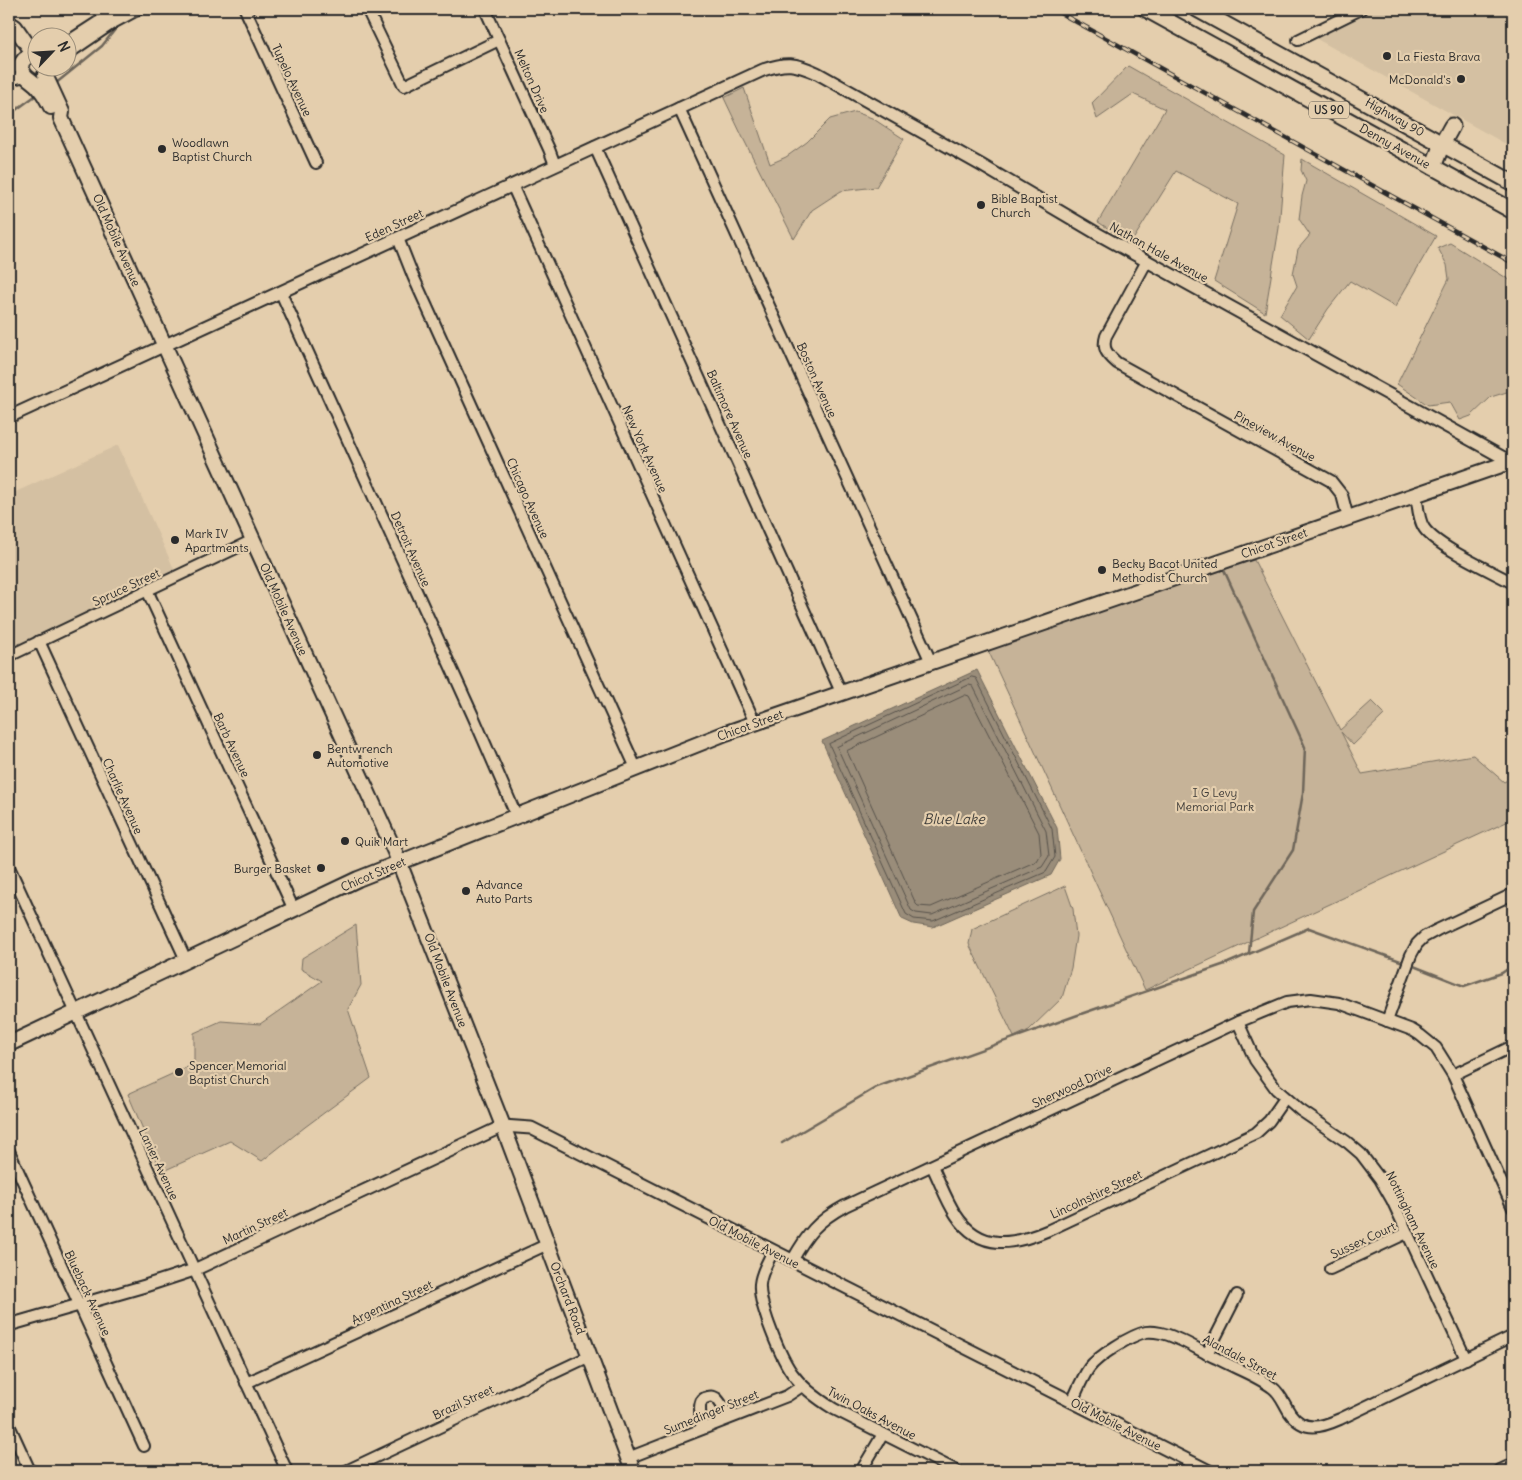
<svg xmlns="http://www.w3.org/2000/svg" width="1522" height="1480" viewBox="0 0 1522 1480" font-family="Delius,sans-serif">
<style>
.built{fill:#d4c0a2}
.green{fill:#c6b398;stroke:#786f62}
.water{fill:#9a8d7a;stroke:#6e665a}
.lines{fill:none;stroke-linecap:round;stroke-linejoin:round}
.shore{stroke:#57524b;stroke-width:1}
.stream{stroke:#6e665a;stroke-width:2.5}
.minor-casing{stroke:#2b2b2b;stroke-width:14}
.tertiary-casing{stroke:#2b2b2b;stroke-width:15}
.secondary-casing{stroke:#2b2b2b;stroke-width:18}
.primary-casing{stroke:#2b2b2b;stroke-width:19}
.minor{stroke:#e4cead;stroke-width:10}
.tertiary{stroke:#e4cead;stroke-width:11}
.secondary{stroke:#e4cead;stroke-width:14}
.primary{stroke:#e4cead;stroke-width:15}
.rail-casing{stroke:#2b2b2b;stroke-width:4.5}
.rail{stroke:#e4cead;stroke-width:2.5;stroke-dasharray:8;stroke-linecap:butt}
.poi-dot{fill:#2b2b2b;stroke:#e4cead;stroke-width:2}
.labels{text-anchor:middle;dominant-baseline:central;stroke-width:4.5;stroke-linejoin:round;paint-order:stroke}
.shield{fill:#e4cead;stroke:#625c52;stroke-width:1}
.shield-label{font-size:11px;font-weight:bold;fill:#2b2b2b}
.poi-label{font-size:12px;fill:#2b2b2b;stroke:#e4cead;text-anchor:start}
.street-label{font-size:12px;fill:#2b2b2b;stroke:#e4cead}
.park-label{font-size:12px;fill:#423f3b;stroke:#e4cead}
.water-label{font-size:14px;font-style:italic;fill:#413f3b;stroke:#e4cead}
</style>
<rect width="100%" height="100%" fill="#e4cead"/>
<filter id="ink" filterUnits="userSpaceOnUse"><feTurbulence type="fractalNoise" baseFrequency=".02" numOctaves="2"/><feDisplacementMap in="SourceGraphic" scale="10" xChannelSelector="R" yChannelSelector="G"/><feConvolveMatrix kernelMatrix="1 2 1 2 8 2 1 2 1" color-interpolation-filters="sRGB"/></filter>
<g filter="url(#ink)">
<!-- built -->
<g class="built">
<path d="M1377 9H1513V148L1315 38Z"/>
<path d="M118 445 175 571 9 649V495Z"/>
</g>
<!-- green -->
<g class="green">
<path d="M1128 66 1285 155 1279 228 1265 313 1214 281 1238 204 1176 171 1131 243 1098 222 1165 109 1133 94 1097 119 1092 103Z"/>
<path d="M744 88 770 164 786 157 807 142 830 119 855 112 872 118 904 139 876 187 841 191 812 210 794 239 743 138 724 98Z"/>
<path d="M1302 159 1436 236 1395 307 1350 281 1328 309 1309 339 1280 315 1297 286 1293 274 1298 249 1310 235 1299 219 1302 196 1306 181 1301 170Z"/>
<path d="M1450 243 1513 282V338C1507 348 1510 359 1513 369 1514 375 1513 384 1513 390L1491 397 1471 416 1460 420 1450 402 1428 405 1397 384 1449 279 1447 265 1438 248Z"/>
<path d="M1254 560 1340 730 1372 701 1385 714 1353 745 1341 732 1362 774 1473 755 1504 782 1513 777V819L1145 990 987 648Z"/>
<path d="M1065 886 1073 909 1076 936 1071 968 1062 998 1029 1030 1014 1037 969 944 972 929Z"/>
<path d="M356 925 361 985 348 1009 371 1078 305 1127 262 1161 230 1141 161 1172 128 1094 194 1064V1033L221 1021 260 1024 322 981 301 969 302 958Z"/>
</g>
<!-- water -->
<path class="water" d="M977 670 1057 828 1060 859 1051 875 933 927 913 924 902 919 822 741Z"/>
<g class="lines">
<!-- shore -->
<g class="shore">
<path d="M972 677 976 678 1052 829 1055 857 1046 872 933 921 914 919 906 914 829 744Z"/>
<path d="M969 685 973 686 1046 831 1049 856 1042 867 932 915 916 913 911 910 837 747Z"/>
<path d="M966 695 969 696 1039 833 1041 854 1037 861 931 907 918 906 916 904 847 751Z"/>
</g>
<!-- stream -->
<g class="stream">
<path d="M55 84 102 46 117 27"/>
<path d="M9 115 35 96"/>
<path d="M1224 570 1305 747 1303 793 1293 850 1253 912 1249 953"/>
<path d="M1411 965 1464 986 1502 973 1513 965"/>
<path d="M782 1143 877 1087 1075 1016 1228 963 1309 928 1406 963"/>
</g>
<defs>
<g id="minor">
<path d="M245 9 316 163"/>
<path d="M367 9 404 86 499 40"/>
<path d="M485 9 549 149 555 165"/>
<path d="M1298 40 1361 9"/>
<path d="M9 69 21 64"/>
<path d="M9 80 25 76"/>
<path d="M679 108 931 662"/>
<path d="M595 147 841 692"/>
<path d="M512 185 755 723"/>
<path d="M398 238 413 276 636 768"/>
<path d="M1147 261 1106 336C1102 349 1107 354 1117 363L1331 481 1342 495 1348 518"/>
<path d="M281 293 474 718 517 817"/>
<path d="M1416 494C1418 505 1418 519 1424 528 1437 547 1491 571 1513 583"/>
<path d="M147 590 294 910"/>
<path d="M39 641 186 960"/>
<path d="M9 656 253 540"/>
<path d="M9 867 287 1471"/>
<path d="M1387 1021 1411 955 1417 944 1424 937 1437 930 1513 894"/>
<path d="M1238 1022 1255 1060 1276 1089 1300 1110 1347 1142 1361 1154 1380 1179 1392 1200 1466 1359"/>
<path d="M1453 1075 1513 1046"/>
<path d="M9 1151 144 1446"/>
<path d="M932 1166C940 1182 946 1200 956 1215 980 1252 1014 1245 1049 1230L1256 1133 1269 1121 1285 1098"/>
<path d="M773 1251C768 1262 761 1272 760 1284 759 1297 764 1309 768 1322 784 1366 793 1384 834 1409L957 1471"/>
<path d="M792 1261C807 1234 817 1221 845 1206L1238 1022 1287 1002 1311 999 1339 1003 1412 1030 1420 1035 1436 1048 1453 1075 1513 1208"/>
<path d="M1330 1269 1407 1233"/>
<path d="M1207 1354 1237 1295"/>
<path d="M246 1383 548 1244"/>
<path d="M1072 1402C1077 1391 1082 1378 1089 1368 1098 1356 1131 1335 1146 1332 1151 1331 1156 1332 1161 1333 1180 1337 1198 1350 1216 1358 1234 1368 1256 1375 1273 1388 1281 1394 1284 1404 1290 1413 1304 1433 1322 1427 1340 1419L1513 1336"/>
<path d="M9 1425 30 1471"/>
<path d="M701 1429C703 1419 694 1399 708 1397 711 1396 713 1396 716 1398 722 1403 724 1412 731 1417"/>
<path d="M628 1458 787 1396 802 1386"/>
<path d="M346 1471 590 1356"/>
<path d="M861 1471 883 1434"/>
<path d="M1498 1471 1513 1464"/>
</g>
<g id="tertiary">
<path d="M68 42 119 9"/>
<path d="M68 53 112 23 138 9"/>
<path d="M9 417 763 70C786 62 795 63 817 73L981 165 1098 234 1511 462"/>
<path d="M9 1325 145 1286 194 1270 503 1126 531 1128 1209 1471"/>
</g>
<g id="secondary">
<path d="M9 23 15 27 34 54"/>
<path d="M38 55C30 54 25 57 21 64 22 79 32 78 40 89 45 95 48 101 51 107"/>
<path d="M45 75 62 112 61 118 395 852 503 1126 633 1471"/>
<path d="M9 1044 358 879 726 733 1513 461"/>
</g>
<g id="primary">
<path d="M1146 9 1513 211"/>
<path d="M1197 9 1513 183"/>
<path d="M1433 167 1442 144 1452 126"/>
</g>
</defs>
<!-- minor casing -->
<use href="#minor" class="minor-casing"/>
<!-- tertiary casing -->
<use href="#tertiary" class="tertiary-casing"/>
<!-- secondary casing -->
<use href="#secondary" class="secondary-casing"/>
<!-- primary casing -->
<use href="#primary" class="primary-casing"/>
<!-- minor -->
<use href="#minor" class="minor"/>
<!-- tertiary -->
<use href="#tertiary" class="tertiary"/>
<!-- secondary -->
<use href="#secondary" class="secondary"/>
<!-- primary -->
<use href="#primary" class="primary"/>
<defs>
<path id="rail" d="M1053 9 1513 263"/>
</defs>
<!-- rail casing -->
<use href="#rail" class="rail-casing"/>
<!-- rail -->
<use href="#rail" class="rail"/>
</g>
</g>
<!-- markers -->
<g class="poi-dot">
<circle cx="1387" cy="56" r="5"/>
<circle cx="1461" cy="79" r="5"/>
<circle cx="162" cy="149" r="5"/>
<circle cx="981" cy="205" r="5"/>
<circle cx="175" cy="540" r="5"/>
<circle cx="1102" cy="570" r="5"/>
<circle cx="317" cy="755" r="5"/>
<circle cx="345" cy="841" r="5"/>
<circle cx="321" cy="868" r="5"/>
<circle cx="466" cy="891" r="5"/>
<circle cx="179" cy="1072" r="5"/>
</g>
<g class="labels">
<!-- shield labels -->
<rect class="shield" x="1309" y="101.5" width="40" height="17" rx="4"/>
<g class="shield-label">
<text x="1329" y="110">US 90</text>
</g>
<!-- poi labels -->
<g class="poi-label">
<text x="1397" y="56">La Fiesta Brava</text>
<text x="1451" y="79" text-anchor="end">McDonald's</text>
<text x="172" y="142">Woodlawn<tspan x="172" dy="14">Baptist Church</tspan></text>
<text x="991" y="198">Bible Baptist<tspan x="991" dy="14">Church</tspan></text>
<text x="185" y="533">Mark IV<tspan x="185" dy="14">Apartments</tspan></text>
<text x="1112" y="563">Becky Bacot United<tspan x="1112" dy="14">Methodist Church</tspan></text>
<text x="327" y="748">Bentwrench<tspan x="327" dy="14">Automotive</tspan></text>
<text x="355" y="841">Quik Mart</text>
<text x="311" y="868" text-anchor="end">Burger Basket</text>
<text x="476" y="884">Advance<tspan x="476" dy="14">Auto Parts</tspan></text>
<text x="189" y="1065">Spencer Memorial<tspan x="189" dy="14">Baptist Church</tspan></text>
</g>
<!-- street labels -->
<g class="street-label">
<text transform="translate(292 80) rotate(65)">Tupelo Avenue</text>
<text transform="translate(532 81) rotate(66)">Melton Drive</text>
<text transform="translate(1395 117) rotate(29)">Highway 90</text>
<text transform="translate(1395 146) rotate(29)">Denny Avenue</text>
<text transform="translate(394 225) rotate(-25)">Eden Street</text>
<text transform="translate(117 240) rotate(66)">Old Mobile Avenue</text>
<text transform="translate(1159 252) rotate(29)">Nathan Hale Avenue</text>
<text transform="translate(817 380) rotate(66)">Boston Avenue</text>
<text transform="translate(730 414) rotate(66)">Baltimore Avenue</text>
<text transform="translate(1275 436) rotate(29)">Pineview Avenue</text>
<text transform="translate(645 449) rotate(66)">New York Avenue</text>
<text transform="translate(528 498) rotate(66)">Chicago Avenue</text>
<text transform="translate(1274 543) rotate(-19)">Chicot Street</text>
<text transform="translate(411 549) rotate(66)">Detroit Avenue</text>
<text transform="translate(126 587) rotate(-25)">Spruce Street</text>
<text transform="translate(284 609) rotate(66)">Old Mobile Avenue</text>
<text transform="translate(750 725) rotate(-20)">Chicot Street</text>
<text transform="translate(232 745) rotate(65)">Barb Avenue</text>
<text transform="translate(123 796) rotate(66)">Charlie Avenue</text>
<text transform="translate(373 874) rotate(-23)">Chicot Street</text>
<text transform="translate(446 980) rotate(69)">Old Mobile Avenue</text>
<text transform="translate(1072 1086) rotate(-25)">Sherwood Drive</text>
<text transform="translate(159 1164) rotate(65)">Lanier Avenue</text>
<text transform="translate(1096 1194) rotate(-25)">Lincolnshire Street</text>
<text transform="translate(1413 1220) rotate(64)">Nottingham Avenue</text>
<text transform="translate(255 1226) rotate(-25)">Martin Street</text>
<text transform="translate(1363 1240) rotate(-25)">Sussex Court</text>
<text transform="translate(754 1242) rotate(27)">Old Mobile Avenue</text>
<text transform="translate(88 1293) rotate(65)">Blueback Avenue</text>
<text transform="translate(568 1298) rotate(69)">Orchard Road</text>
<text transform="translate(392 1302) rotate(-25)">Argentina Street</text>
<text transform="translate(1240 1357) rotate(28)">Alandale Street</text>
<text transform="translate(463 1402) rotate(-25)">Brazil Street</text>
<text transform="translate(711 1412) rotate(-22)">Sumedinger Street</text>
<text transform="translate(872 1413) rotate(28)">Twin Oaks Avenue</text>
<text transform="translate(1116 1424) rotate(27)">Old Mobile Avenue</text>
</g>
<!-- park labels -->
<g class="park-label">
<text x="1215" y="792">I G Levy<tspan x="1215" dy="14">Memorial Park</tspan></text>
</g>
<!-- water labels -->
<g class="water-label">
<text x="954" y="819">Blue Lake</text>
</g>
</g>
<!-- margin -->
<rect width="1522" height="1480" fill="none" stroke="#e4cead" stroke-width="30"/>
<rect x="15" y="15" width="1492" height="1450" fill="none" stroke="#2b2b2b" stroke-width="2" filter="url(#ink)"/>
<!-- north arrow -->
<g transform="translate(52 52) rotate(65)"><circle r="24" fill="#e4cead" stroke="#9a8d79"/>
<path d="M0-4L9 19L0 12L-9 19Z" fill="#2b2b2b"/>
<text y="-8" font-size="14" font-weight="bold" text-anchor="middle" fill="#2b2b2b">N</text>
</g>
</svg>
